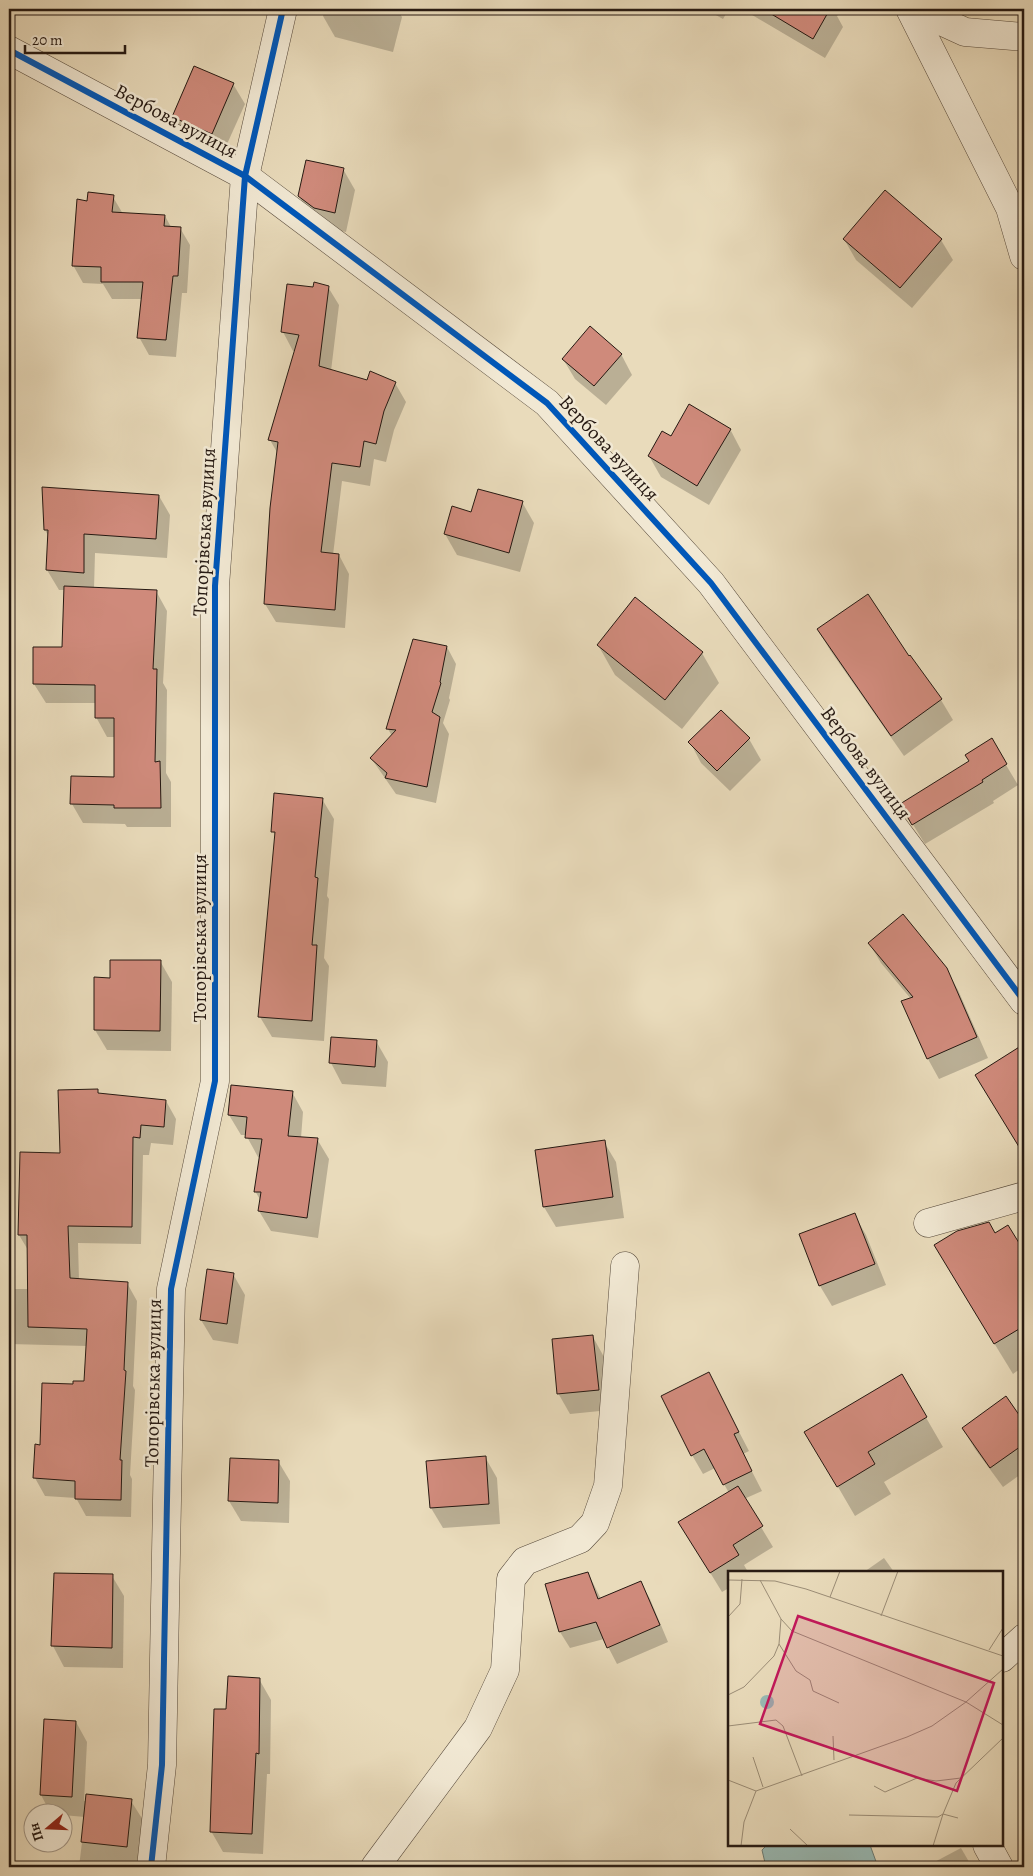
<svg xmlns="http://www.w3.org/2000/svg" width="1033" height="1876" viewBox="0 0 1033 1876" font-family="Alegreya,serif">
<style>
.water{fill:#98bab5;stroke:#6a7a74}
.shadow{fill:#0003}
.building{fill:#cf8a7b;stroke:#261912}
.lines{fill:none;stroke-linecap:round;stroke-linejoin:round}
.minor-casing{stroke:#574a3c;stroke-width:29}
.minor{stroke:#f1e8d3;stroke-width:28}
.cycleway-casing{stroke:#f1e8d3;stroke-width:9}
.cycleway{stroke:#0057b8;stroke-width:6}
.labels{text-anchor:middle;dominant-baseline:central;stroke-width:5;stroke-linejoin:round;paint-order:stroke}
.street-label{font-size:20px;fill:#261912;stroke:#f1e8d3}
.inset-road{fill:none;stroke:#9b8d77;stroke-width:1}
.view{fill:#c2185b;fill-opacity:0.15;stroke:#c2185b;stroke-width:2.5}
.inset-edge{fill:none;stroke:#261912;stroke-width:2.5}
</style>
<rect width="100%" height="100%" fill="#e9dbbb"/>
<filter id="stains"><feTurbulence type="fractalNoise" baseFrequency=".004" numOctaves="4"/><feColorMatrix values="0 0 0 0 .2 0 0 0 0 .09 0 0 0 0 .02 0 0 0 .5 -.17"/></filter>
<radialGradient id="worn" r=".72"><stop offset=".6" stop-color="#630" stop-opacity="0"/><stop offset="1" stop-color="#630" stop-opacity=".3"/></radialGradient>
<!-- water -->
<path class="water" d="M767 1845H870L878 1867H766L762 1850Z"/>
<!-- shadow -->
<g class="shadow">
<path d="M325 9H397L402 17 393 52 335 37 323 16Z"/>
<path d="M705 9H729L723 19Z"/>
<path d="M742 9H836L839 14 837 16 843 27 825 58Z"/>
<path d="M233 84 245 104 223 153 186 137 174 116Z"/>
<path d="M343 169 355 190 346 232 326 228 311 217 299 196Z"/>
<path d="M113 197 123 214 165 216 171 227 180 228 190 245 187 293H182L176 357 149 355 139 337 142 299H112L103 284 83 283 73 265 88 202Z"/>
<path d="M844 239 941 240 953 260 912 308 856 260Z"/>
<path d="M328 287 339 305 331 371 367 382 395 383 406 402 394 430 386 462 374 459 370 486 342 481 333 555H339L349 574 345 628 276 622 265 604 278 454 270 440 295 351H293L283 332 314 289Z"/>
<path d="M621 354 632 375 606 405 575 379 563 359Z"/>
<path d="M730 429 741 450 709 505 661 477 649 456Z"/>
<path d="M159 496 170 515 167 558 95 553 94 589 156 591 167 611 163 683 167 690 166 773 171 782V827H127L125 824 83 823 72 804 116 779 115 737H107L96 717V703H46L34 684 64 649 65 590H59L47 570 49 537 45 530Z"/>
<path d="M522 502 534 523 520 572 457 555 445 534 472 513Z"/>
<path d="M818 630 909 657 941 700 953 720 904 756 830 650Z"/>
<path d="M598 645 702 653 719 683 682 729 615 675Z"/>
<path d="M447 647 456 664 449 698 450 700 443 723 449 734 436 803 396 794 371 758 392 736 388 729Z"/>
<path d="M721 711 749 739 761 760 730 791 701 763 690 742Z"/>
<path d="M991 740 1018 785 993 801 994 803 925 844 901 805 971 762Z"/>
<path d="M322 799 334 819 327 896 329 899 324 958 329 966 324 1041 272 1037 260 1017 276 836 273 832Z"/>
<path d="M869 943 946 969 958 990 988 1058 939 1079 928 1059 911 999 881 963Z"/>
<path d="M160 961 172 982 171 1051 107 1050 95 1030 111 979Z"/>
<path d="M376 1041 388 1062 386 1087 342 1084 331 1063Z"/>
<path d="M1022 1047 1024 1049V1154L988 1095Z"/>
<path d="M97 1090 99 1094 166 1101 176 1119 173 1145 151 1143 149 1155H143L141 1244 78 1243 79 1280 127 1283 137 1301 133 1386 135 1390 130 1475 132 1479 131 1517 86 1516 76 1498 45 1496 35 1478 36 1446H42L74 1386 85 1383 87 1346 9 1344V1289H29L28 1250 19 1235 61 1154Z"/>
<path d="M292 1092 303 1112 301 1138 317 1139 329 1159 318 1238 271 1231 259 1211 261 1201 255 1191 260 1158 258 1157 246 1135H241L229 1115Z"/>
<path d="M604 1142 616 1162 624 1218 556 1227 544 1207Z"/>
<path d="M854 1214 866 1235 886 1285 832 1306 820 1286Z"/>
<path d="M1008 1227 1024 1253V1366L1013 1374 953 1276 995 1235Z"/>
<path d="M233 1274 245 1295 238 1344 213 1340 201 1320Z"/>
<path d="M593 1337 604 1357 610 1410 570 1414 558 1393Z"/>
<path d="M709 1374 749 1451 743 1454 762 1491 744 1499 773 1547 744 1565 748 1572H729V1588L722 1592 692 1543 729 1493 715 1468 703 1474 692 1455Z"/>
<path d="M902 1376 943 1447 884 1482 891 1494 855 1516 806 1432Z"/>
<path d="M1006 1398 1024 1424V1472L1003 1487 975 1449 963 1429Z"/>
<path d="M485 1457 497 1478 500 1524 443 1528 431 1508Z"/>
<path d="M278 1461 290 1481 289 1523 241 1521 229 1501Z"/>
<path d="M884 1558 894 1572H864Z"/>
<path d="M588 1573 601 1599 640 1582 650 1599 668 1642 617 1664 604 1639 570 1648 560 1632 547 1585Z"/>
<path d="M55 1574 112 1576 124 1596 123 1668 64 1667 53 1646Z"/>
<path d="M259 1679 271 1700 270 1774H267L263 1854 223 1852 211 1831 227 1711Z"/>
<path d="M45 1720 76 1722 87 1742 84 1801H131L143 1820 138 1866 121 1864V1867H79L85 1817 51 1814 41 1795Z"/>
<path d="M961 1848 972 1867H928L927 1866Z"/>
</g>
<!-- building -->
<g class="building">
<path d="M763 9H830L813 39Z"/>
<path d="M194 66 234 83 212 134 172 117Z"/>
<path d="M306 160 344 168 335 213 314 208 298 196Z"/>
<path d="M885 190 942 239 900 288 843 239Z"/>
<path d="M88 192 114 195 112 212 165 215 164 226 181 227 178 276H173L166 340 137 338 143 282H101V267L72 266 77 199 87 201Z"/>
<path d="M314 282 329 286 319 366 367 380 370 371 396 382 384 411 376 444 364 441 360 467 332 463 321 552 339 554 335 610 264 604 270 508 278 442 268 440 299 335 281 332 287 284 313 287Z"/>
<path d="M590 326 622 354 594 386 562 359Z"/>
<path d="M689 404 731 429 697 486 648 456 662 431 671 436Z"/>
<path d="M42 487 159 495 156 539 84 534V573L46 570 48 530H44Z"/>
<path d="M478 489 523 501 509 553 444 534 452 506 471 512Z"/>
<path d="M64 586 157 590 153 669H157L155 762 160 761 161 808H114V805L70 804 71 776 114 777V718H95V685L33 684V647H62Z"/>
<path d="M868 594 909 656 910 655 942 699 891 736 817 629Z"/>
<path d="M635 597 703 652 665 700 597 645Z"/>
<path d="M413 639 447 646 440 682 441 683 432 712 440 717 427 787 385 778 387 773 370 758 396 730 386 729Z"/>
<path d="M721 710 750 738 717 771 688 742Z"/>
<path d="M992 738 1007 764 982 780 983 782 912 825 900 804 969 761 965 755Z"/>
<path d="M274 793 323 798 315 877 318 878 312 945H317L312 1021 258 1017 275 832H271Z"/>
<path d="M903 914 947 968 977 1037 927 1059 901 1001 913 997 868 943Z"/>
<path d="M110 960H161L160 1031 94 1030V977L110 978Z"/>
<path d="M331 1037 377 1040 375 1067 329 1063Z"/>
<path d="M1024 1044V1155L975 1075Z"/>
<path d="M231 1085 293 1091 288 1136 318 1138 307 1218 258 1211 261 1192H254L262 1139 245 1138 247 1117 228 1115Z"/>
<path d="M98 1089V1093L166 1100 164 1127 141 1125 140 1138 133 1137 132 1227 68 1226 70 1278 128 1282 124 1370 126 1371 120 1460H122L121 1500 75 1499V1481L33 1478 35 1444 40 1445 42 1383 73 1384V1381H84L87 1329 28 1327 27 1235H18L20 1152 60 1153 58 1090Z"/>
<path d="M605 1140 613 1197 543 1207 535 1150Z"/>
<path d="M855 1213 875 1264 819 1286 799 1234Z"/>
<path d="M989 1222 995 1233 1008 1225 1024 1251V1326L994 1344 934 1245 957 1231Z"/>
<path d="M207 1269 234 1273 227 1324 200 1320Z"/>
<path d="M593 1335 599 1390 557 1394 552 1339Z"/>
<path d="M709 1372 739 1432 734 1434 752 1471 723 1485 704 1449 691 1456 661 1396Z"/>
<path d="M902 1374 927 1417 868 1452 875 1464 837 1487 804 1432Z"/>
<path d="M1006 1396 1024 1422V1444L990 1468 962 1428Z"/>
<path d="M486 1456 489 1504 430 1508 426 1461Z"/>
<path d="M230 1458 279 1460 278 1503 228 1501Z"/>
<path d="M738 1486 763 1526 733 1545 739 1555 710 1573 678 1522Z"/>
<path d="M588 1572 598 1599 641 1581 660 1625 607 1648 596 1622 559 1632 545 1584Z"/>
<path d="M54 1573 113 1574 112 1648 51 1646Z"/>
<path d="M228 1676 260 1678 259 1754 256 1753 252 1834 210 1832 214 1709H226Z"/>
<path d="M44 1719 76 1721 72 1797 40 1795Z"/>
<path d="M86 1794 132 1799 127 1847 81 1842Z"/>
</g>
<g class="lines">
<defs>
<g id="minor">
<path d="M910 9 1010 208 1024 256"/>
<path d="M915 9 965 32 1024 37"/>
<path d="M9 50 245 176 547 403 711 583 1024 1001"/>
<path d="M928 1223 1024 1196"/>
<path d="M1002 1658 1024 1638"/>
<path d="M987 1845 999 1867"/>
<path d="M151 1867 162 1765 171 1289 215 1081V586L245 176 283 9"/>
<path d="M375 1867 478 1728 505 1670 511 1579 525 1561 580 1539 595 1523 608 1486 625 1266"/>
</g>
</defs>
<!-- minor casing -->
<use href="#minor" class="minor-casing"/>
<!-- minor -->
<use href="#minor" class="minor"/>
<defs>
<g id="cycleway">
<path d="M9 50 245 176 547 403 711 583 1024 1001"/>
<path d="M151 1867 162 1765 171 1289 215 1081V586L245 176 283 9"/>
</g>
</defs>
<!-- cycleway casing -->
<use href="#cycleway" class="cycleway-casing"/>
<!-- cycleway -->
<use href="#cycleway" class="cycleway"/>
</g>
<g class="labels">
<!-- street labels -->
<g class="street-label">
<text transform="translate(176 121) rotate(28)">Вербова вулиця</text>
<text transform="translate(609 448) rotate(47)">Вербова вулиця</text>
<text transform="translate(204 532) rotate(-87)">Топорівська вулиця</text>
<text transform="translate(866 763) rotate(53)">Вербова вулиця</text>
<text transform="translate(199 938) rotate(-90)">Топорівська вулиця</text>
<text transform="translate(153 1383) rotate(-89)">Топорівська вулиця</text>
</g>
</g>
<!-- overview -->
<g transform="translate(728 1571)">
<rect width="275" height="275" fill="#e9dbbb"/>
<path d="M32 131a7 7 0 1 1 14 0a7 7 0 1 1-14 0Z" fill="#98bab5"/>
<path class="inset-road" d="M0 9 47 10 78 18 275 85M32 9 53 48 64 60 238 131 275 154M102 26 112 0M153 45 170 0M0 46 12 33 14 8M51 73 68 100 82 109 85 120 111 132M261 79 275 57M0 124 16 116 46 85 51 73 53 48M0 155 48 149 55 155 74 205M105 165 106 189M25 186 35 216M0 209 28 220 179 166 204 155 238 131 275 98M146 215 157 221 189 207 208 210 233 207M121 244 210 246 215 243 228 212 275 167M62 258 80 275M13 275 16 251 28 220M205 275 215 243 230 247"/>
<path class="view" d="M70 45 266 112 229 220 32 153Z"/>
<rect width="275" height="275" class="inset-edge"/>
</g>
<!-- margin -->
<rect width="1033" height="1876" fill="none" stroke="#e9dbbb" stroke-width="30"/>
<rect x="10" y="10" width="1013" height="1856" fill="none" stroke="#261912" stroke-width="2.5"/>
<rect x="15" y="15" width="1003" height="1846" fill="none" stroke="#261912"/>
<!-- north arrow -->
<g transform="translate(48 1828) rotate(251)"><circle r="24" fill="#f1e8d3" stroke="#a09586"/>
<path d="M0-4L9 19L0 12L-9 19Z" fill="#8f2418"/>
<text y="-8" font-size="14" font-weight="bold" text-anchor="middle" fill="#261912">Пн</text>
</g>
<!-- scale -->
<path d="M25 45v8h100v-8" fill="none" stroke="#261912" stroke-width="2.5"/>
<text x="32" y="45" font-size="15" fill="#261912" stroke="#f1e8d3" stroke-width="4" paint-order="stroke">20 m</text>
<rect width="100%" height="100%" filter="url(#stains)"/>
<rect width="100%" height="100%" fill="url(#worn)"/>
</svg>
